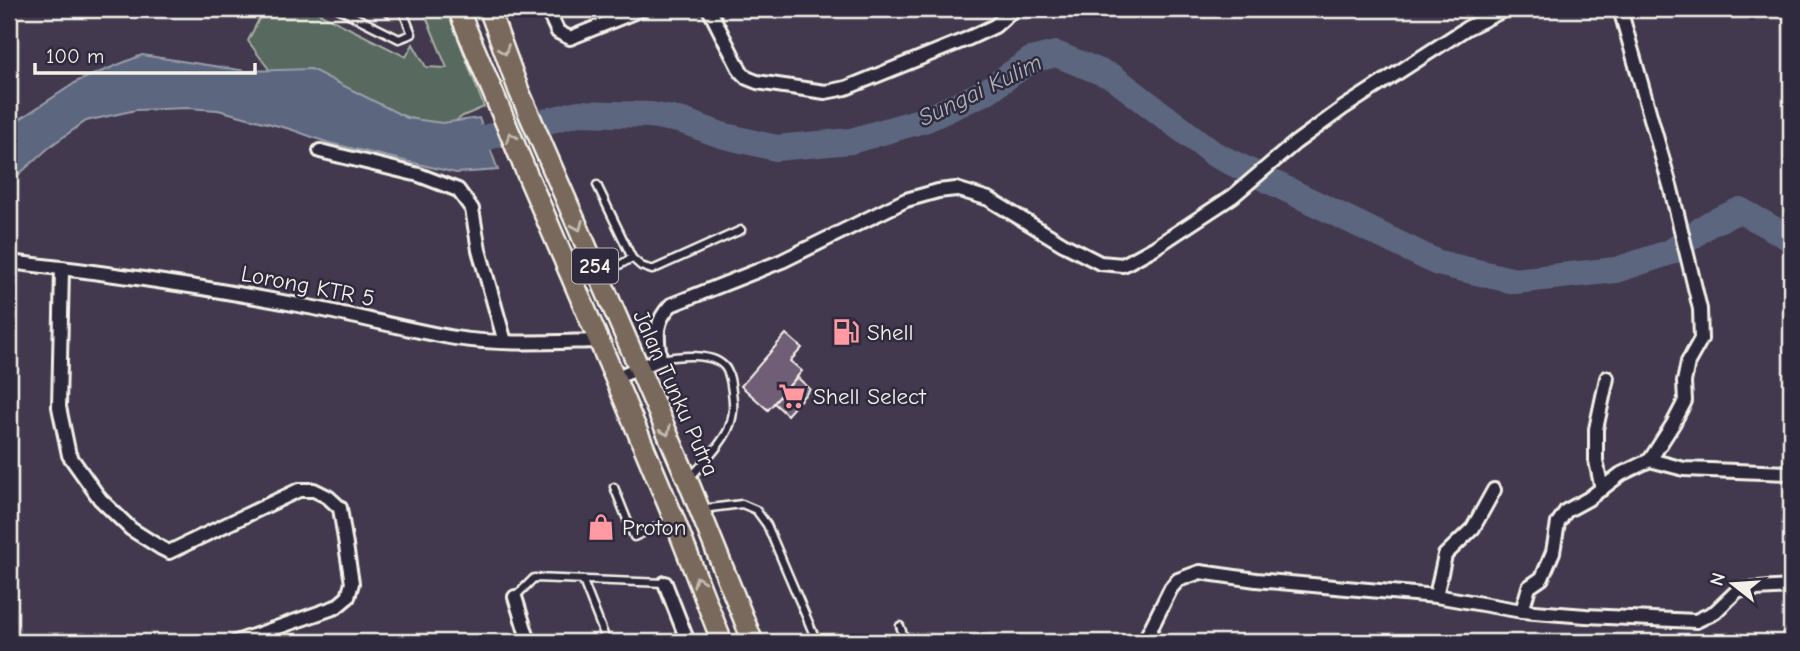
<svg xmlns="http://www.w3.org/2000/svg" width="1800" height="651" viewBox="0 0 1800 651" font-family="'Comic Neue',sans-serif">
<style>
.green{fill:#586961;stroke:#a6ada4;stroke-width:2}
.water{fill:#5c667f;stroke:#999ea9;stroke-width:2}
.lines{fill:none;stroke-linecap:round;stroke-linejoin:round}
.river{stroke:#5c667f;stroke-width:26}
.building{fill:#705d76;stroke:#f4f1e8;stroke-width:2}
.lane-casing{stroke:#f4f1e8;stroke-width:11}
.street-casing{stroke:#f4f1e8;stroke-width:18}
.primary-casing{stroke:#f4f1e8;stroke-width:24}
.lane{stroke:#2f2a3d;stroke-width:6}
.street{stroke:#2f2a3d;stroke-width:12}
.primary{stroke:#78695c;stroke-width:19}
.oneway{stroke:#c2bbb0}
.labels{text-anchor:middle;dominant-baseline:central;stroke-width:5;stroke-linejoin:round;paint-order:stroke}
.shield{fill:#2f2a3d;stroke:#b9b5b5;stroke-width:2}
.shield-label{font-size:21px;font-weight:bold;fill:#f4f1e8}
.street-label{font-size:23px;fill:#f4f1e8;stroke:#2f2a3d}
.poi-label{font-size:23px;fill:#f4f1e8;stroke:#2f2a3d;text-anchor:start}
.water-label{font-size:24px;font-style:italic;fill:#b0b2b9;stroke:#2f2a3d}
</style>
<rect width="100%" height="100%" fill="#42394e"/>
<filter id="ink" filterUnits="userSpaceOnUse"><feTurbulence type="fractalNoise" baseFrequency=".0143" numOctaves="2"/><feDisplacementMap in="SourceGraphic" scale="14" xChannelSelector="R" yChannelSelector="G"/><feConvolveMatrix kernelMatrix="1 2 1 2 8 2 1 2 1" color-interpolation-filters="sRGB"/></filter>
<g filter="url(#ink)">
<!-- green -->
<path class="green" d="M262 9H311L406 57 413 44 426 67 447 68 423 9H447L484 107 463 116 451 124H432L409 118 389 110 271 72 248 41 259 19Z"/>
<!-- water -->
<path class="water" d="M142 55 246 71 311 69 407 118 442 123 479 118 498 170 456 173 329 143 290 129 218 110 186 108 136 110 86 121 52 145 9 183V124L17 121 78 81Z"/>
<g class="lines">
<!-- river -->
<path class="river" d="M454 146 578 113 651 115 683 121 721 135 776 148 851 141 927 119 987 91 1031 60 1056 54 1113 77 1214 154 1438 263 1515 281 1616 270 1671 252 1709 224 1740 210 1791 239"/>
</g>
<!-- building -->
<g class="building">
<path d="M371 9H392L388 17Z"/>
<path d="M786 334 802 348 790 361 802 371 768 410 741 386Z"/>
<path d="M797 377 810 389 787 415 774 403Z"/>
</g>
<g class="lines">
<defs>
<g id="lane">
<path d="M339 9 399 39 412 34 402 9"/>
<path d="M597 185 632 258"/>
<path d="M603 274 632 258 641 266 652 270 741 230"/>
<path d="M660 359C677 356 711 352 724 366 730 372 731 384 732 392 734 406 734 417 728 430 719 448 703 463 690 478"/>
<path d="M614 487 634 537 672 520"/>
<path d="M702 509 742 504 756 510 767 525 817 642"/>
<path d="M583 581 607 642"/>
<path d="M515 597 534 578 665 583"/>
<path d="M900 626 906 642"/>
</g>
<g id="street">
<path d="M547 9 558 32 570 38 642 9"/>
<path d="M709 9 741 72 747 78 757 82 825 92 846 88 967 39 995 26 1014 9"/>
<path d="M320 151 419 175 458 190 472 209 479 250 505 342"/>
<path d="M9 262C111 273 213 288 314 308 361 317 408 330 455 338 502 345 551 342 599 341"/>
<path d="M62 268 59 407 69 455 100 499 131 529 161 548 169 552 299 490H314L328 497 340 508 352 583 348 597 336 607 236 642"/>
<path d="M615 378 660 359C657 336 654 322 671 305L782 261 906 200 938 191 956 189 989 199 1063 244 1100 263 1123 265 1154 248 1233 196 1295 143 1343 108 1467 28 1506 9"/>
<path d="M1650 460 1684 469 1791 473"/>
<path d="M1602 489 1596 461V429L1607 378"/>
<path d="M665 583 688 642"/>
<path d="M1436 596 1445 555 1473 528 1494 490"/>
<path d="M515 597 529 642"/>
<path d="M1522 611 1529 587 1542 578 1553 552 1558 523 1566 511 1588 499 1621 474 1650 460 1673 424 1685 401 1684 382 1688 362 1701 339 1700 309 1690 267 1671 189 1620 9"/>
<path d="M1144 642 1171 588 1178 580 1200 572 1256 580 1436 596 1522 611 1586 616 1696 621 1715 612 1738 590 1791 587"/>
</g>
<g id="primary">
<path d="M458 9 527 174 615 378 674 519 722 642"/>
<path d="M489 9 519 91 688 481 753 642"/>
</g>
</defs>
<!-- lane casing -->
<use href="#lane" class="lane-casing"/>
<!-- street casing -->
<use href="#street" class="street-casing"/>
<!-- primary casing -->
<use href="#primary" class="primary-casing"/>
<!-- lane -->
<use href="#lane" class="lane"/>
<!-- street -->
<use href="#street" class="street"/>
<!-- primary -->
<use href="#primary" class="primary"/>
</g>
<!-- one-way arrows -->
<defs><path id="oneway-chevron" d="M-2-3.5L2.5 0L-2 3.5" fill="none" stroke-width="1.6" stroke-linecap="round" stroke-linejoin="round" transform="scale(1.75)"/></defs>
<g class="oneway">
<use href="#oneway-chevron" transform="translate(504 50) rotate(69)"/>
<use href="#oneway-chevron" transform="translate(511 137) rotate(-113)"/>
<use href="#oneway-chevron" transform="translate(578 226) rotate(67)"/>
<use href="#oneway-chevron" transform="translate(666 431) rotate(66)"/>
<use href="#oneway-chevron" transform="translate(698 581) rotate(-111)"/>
</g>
</g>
<!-- icons -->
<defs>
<symbol id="fuel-bare" viewBox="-9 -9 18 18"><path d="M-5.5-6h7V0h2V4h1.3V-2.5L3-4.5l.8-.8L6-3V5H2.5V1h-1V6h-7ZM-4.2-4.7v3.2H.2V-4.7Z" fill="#ff9aa2" stroke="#2f2a3d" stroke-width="2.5" paint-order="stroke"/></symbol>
<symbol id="supermarket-bare" viewBox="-9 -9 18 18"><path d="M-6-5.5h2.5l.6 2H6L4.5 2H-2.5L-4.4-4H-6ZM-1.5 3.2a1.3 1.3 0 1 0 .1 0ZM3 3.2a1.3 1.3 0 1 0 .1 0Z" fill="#ff9aa2" stroke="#2f2a3d" stroke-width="2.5" paint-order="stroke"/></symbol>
<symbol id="shop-bare" viewBox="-9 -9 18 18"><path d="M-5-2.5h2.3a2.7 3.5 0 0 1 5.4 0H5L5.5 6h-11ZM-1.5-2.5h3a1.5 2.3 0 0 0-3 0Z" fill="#ff9aa2" stroke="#2f2a3d" stroke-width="2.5" paint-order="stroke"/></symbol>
</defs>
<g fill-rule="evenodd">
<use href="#fuel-bare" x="827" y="313" width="38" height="38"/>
<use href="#supermarket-bare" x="773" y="377" width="38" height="38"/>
<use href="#shop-bare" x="582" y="508" width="38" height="38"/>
</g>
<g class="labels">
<!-- shield labels -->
<rect class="shield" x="572" y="248.5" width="46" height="35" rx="5"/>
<g class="shield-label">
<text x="595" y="266">254</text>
</g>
<!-- street labels -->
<g class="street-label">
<text transform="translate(308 286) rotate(11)">Lorong KTR 5</text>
<text transform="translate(676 393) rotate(66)">Jalan Tunku Putra</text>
</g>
<!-- poi labels -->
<g class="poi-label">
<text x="867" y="332">Shell</text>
<text x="813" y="396">Shell Select</text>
<text x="622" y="527">Proton</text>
</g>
<!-- water labels -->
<g class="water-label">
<text transform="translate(980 90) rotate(-26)">Sungai Kulim</text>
</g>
</g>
<!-- margin -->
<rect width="1800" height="651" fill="none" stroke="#2f2a3d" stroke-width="35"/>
<rect x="18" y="18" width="1765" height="616" fill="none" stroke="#f4f1e8" stroke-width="2.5" filter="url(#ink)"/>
<!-- north arrow -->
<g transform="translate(1733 584) rotate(287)" stroke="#2f2a3d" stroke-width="5" paint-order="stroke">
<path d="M0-5L12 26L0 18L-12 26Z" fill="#f4f1e8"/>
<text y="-10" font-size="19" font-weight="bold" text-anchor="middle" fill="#f4f1e8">N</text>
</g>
<!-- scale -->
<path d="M35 63v10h220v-10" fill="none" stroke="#f4f1e8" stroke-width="3.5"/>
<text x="46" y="63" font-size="21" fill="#f4f1e8" stroke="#2f2a3d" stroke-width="5" paint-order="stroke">100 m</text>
</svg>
